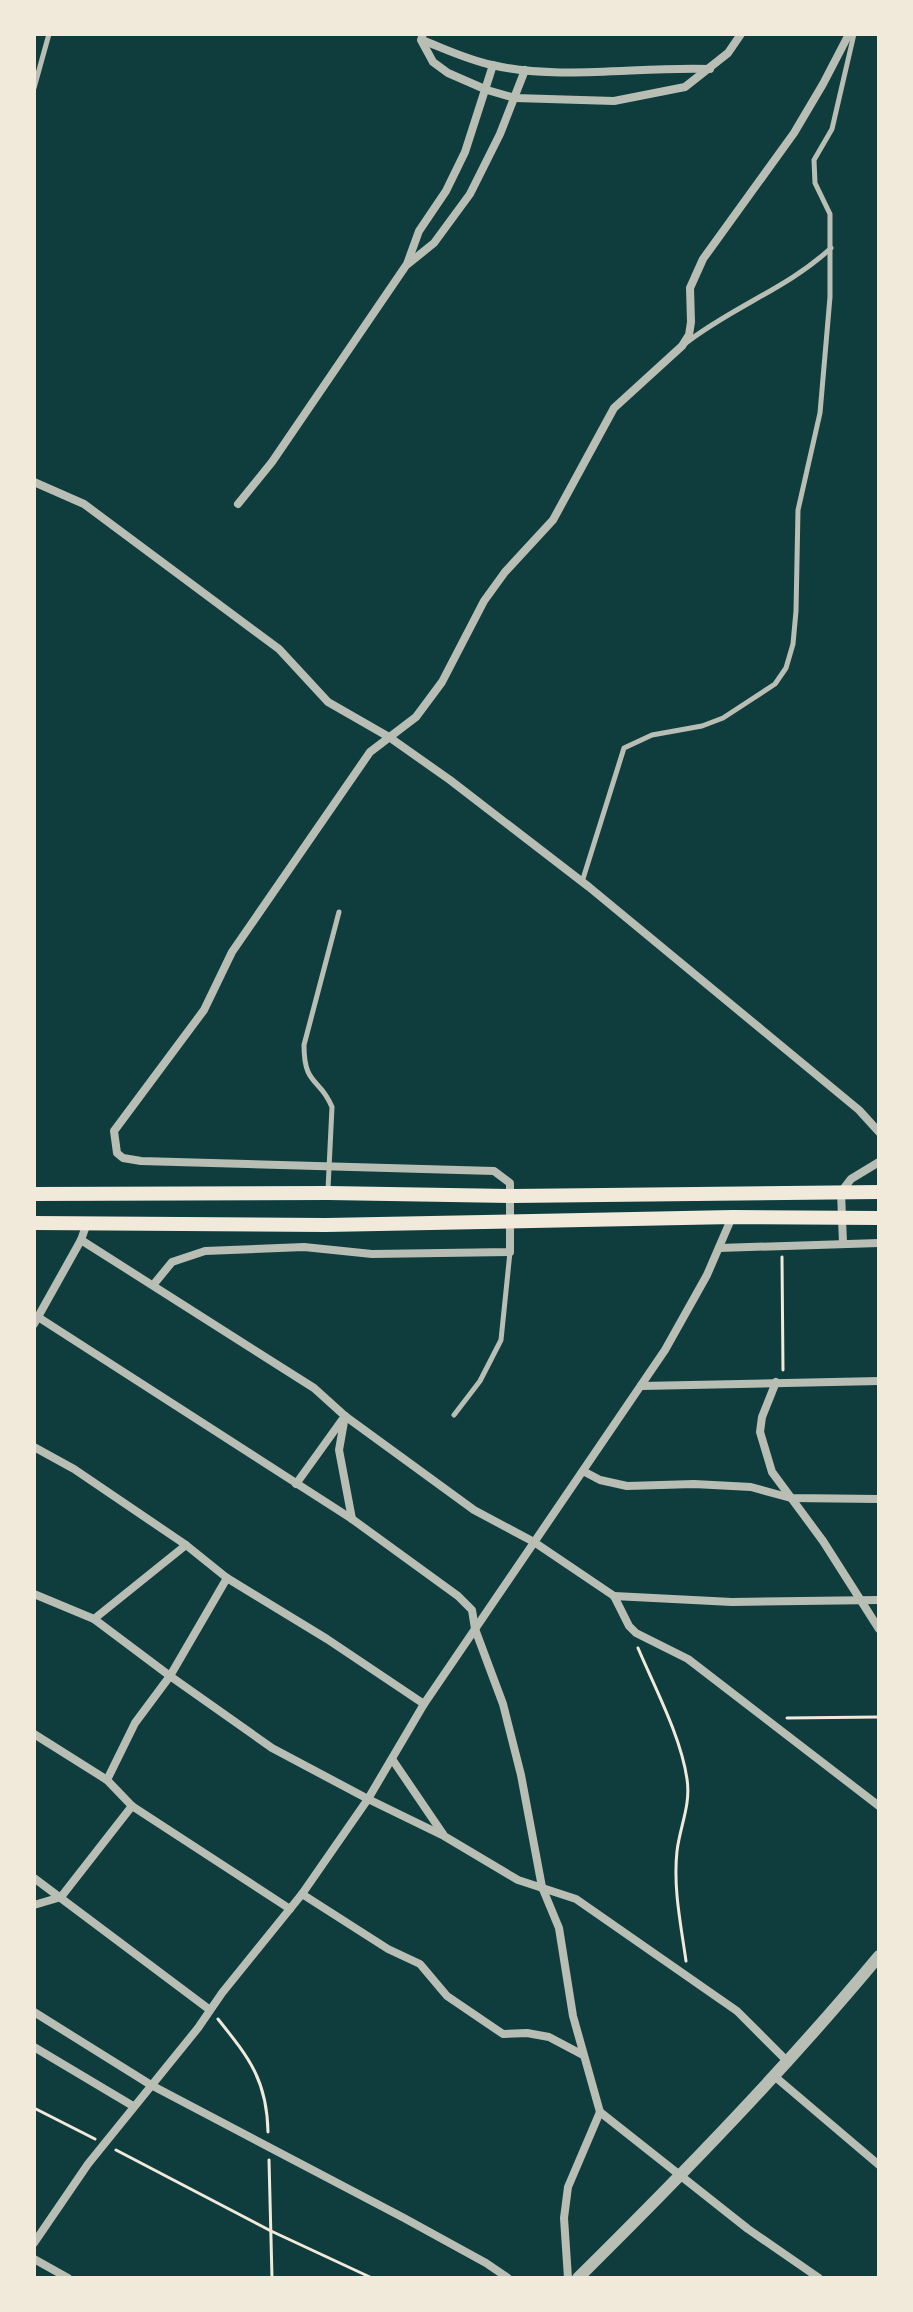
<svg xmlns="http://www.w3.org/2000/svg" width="913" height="2312" viewBox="0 0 913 2312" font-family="'Nunito Sans',sans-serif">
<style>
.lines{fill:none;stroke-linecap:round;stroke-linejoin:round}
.path{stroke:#f1e9da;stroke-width:3}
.service{stroke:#b8beb3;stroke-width:5}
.minor{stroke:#b8beb3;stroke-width:8}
.tertiary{stroke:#b8beb3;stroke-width:12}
.secondary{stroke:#f1e9da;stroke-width:14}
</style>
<rect width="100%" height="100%" fill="#0f3d3e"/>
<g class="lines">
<!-- path -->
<g class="path">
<path d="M782 1257 783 1370"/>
<path d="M638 1648C655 1688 681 1737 687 1779 691 1805 680 1826 677 1851 673 1888 681 1925 686 1961"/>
<path d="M787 1718 879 1717"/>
<path d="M218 2019C249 2058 267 2080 268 2132"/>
<path d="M34 2108 95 2139"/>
<path d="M116 2150 271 2231 372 2278"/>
<path d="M269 2160 272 2278"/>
</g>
<!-- service -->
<g class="service">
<path d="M34 88 49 34"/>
<path d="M686 343C732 307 788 288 831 248"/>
<path d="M582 882 624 748 652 735 702 726 723 718 775 684 786 668 793 644 796 611 798 510 820 413 830 297V214L815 183 814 160 832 129 854 34"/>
<path d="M328 1189 332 1107C320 1077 304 1087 304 1045L339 912"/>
<path d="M454 1415 480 1381 501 1340 510 1252"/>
</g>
<!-- minor -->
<g class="minor">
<path d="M423 34 421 40 433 62 448 73 487 90 515 98 614 101 685 87 728 53 741 34"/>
<path d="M422 40C445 49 468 60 492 65 560 81 641 66 710 69"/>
<path d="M408 264 434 243 470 194 500 134 525 70"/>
<path d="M34 482 84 504 279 649 328 702 389 737 450 780 589 887 859 1110 879 1132"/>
<path d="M238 504 272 462 407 264 419 231 446 191 465 152 493 65"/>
<path d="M81 1240 314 1388 345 1416 474 1510 534 1542 614 1596 629 1626 636 1633 688 1659 879 1806"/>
<path d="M843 1243 841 1192 851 1179 879 1162"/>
<path d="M719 1248 879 1243"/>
<path d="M154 1284 172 1262 205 1251 304 1247 372 1254 510 1252V1183L494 1171 141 1161 123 1158 117 1153 114 1131 204 1010 232 952 370 752 416 717 442 682 484 601 505 572 553 520 614 408 682 346 689 335 691 322 690 288 703 259 794 133 823 84 849 34"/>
<path d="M38 1317 352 1519 458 1596 472 1610 475 1629 503 1704 521 1775 542 1887 559 1928 573 2016 600 2112 568 2187 564 2218 568 2278"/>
<path d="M34 1324 81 1240 87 1223"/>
<path d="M776 1382 762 1417 760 1432 772 1472 823 1541 879 1629"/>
<path d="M641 1386 879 1381"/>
<path d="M345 1416 339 1450 352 1519"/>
<path d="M34 1447 74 1469 186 1545 227 1578 327 1639 424 1704"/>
<path d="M583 1471 600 1480 627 1486 694 1484 751 1487 791 1498 879 1499"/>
<path d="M296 1484 342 1420"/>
<path d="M34 1594 94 1619 170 1676 272 1748 368 1799 444 1836 518 1880 576 1899 737 2011 787 2061"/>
<path d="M614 1596 732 1602 879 1600"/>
<path d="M94 1619 186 1545"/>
<path d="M34 1734 107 1780 132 1806 290 1909"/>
<path d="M392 1759 443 1834"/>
<path d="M107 1780 135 1723 170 1676 227 1578"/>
<path d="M34 1878 210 2010"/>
<path d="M302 1894 388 1949 420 1964 447 1996 503 2034 527 2033 549 2037 583 2055"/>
<path d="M34 1905 61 1897 132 1806"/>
<path d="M34 2012 151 2085 404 2218 486 2263 508 2278"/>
<path d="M34 2047 133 2106"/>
<path d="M773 2075 879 2165"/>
<path d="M600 2112 748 2229 819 2278"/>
<path d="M34 2243 88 2164 198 2028 222 1993 302 1894 368 1799 424 1704 665 1350 707 1275 732 1217"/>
<path d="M34 2259 68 2278"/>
</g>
<!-- tertiary -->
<path class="tertiary" d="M578 2278C682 2175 785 2069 879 1956"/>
<!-- secondary -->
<g class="secondary">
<path d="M34 1194 328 1193 512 1196 879 1192"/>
<path d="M34 1223 326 1225 733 1217 879 1218"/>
</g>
</g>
<!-- border -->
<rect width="913" height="2312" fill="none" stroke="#f1e9da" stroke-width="72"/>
</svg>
